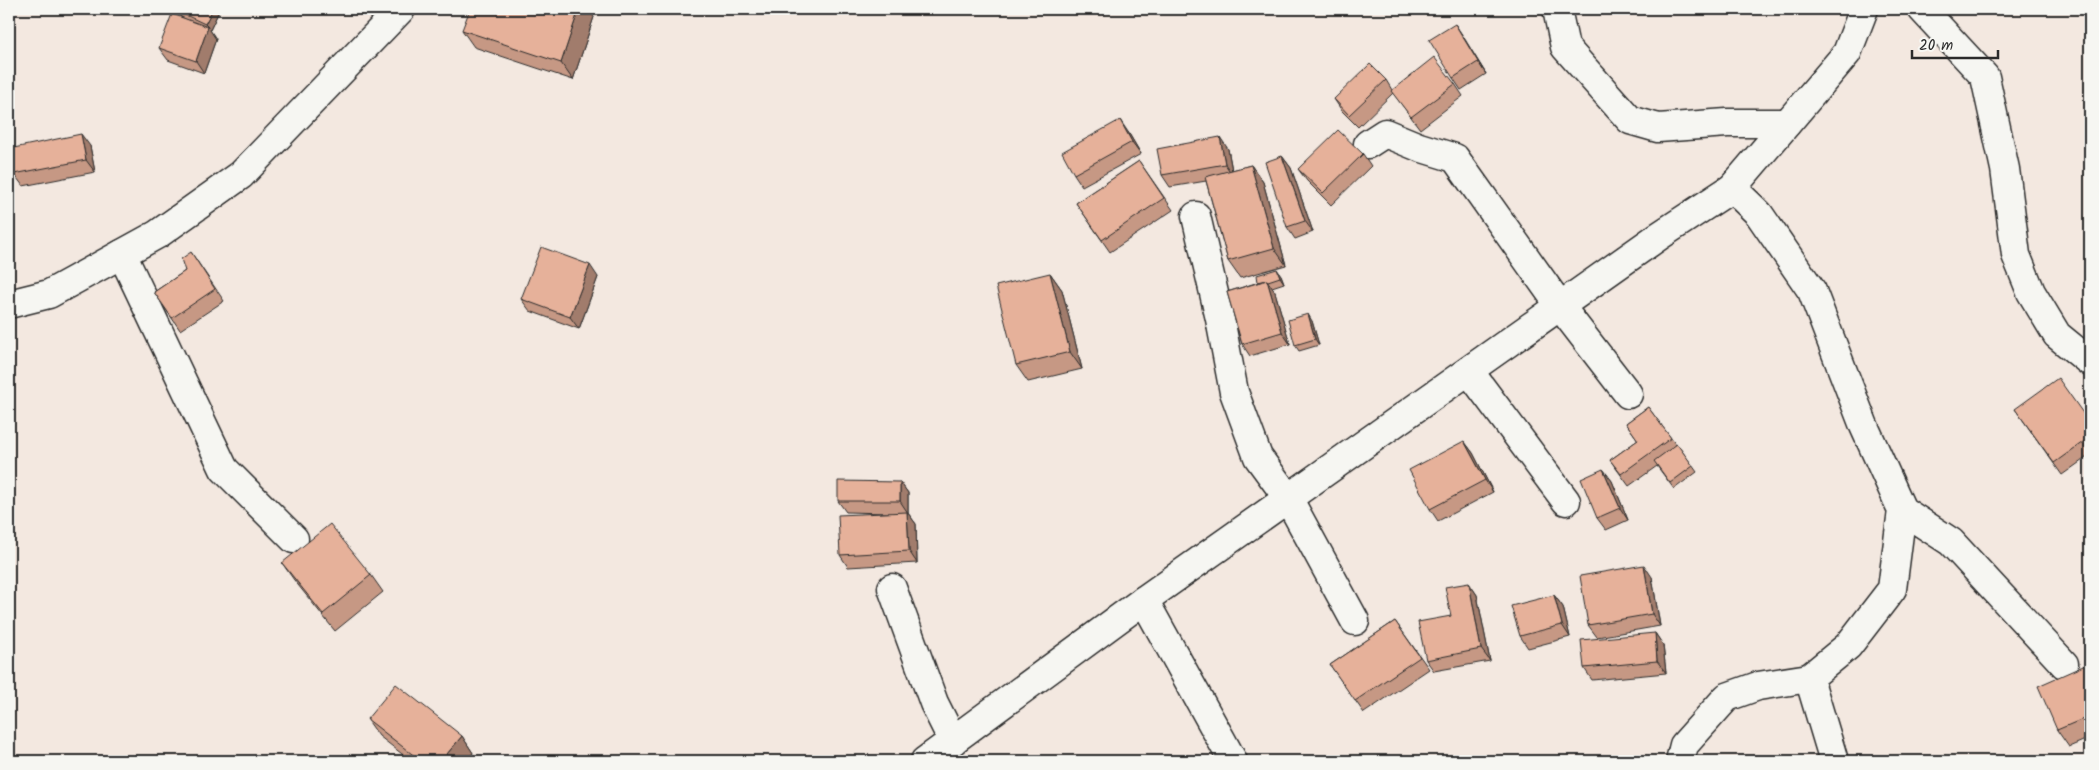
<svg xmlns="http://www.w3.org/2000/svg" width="2099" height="770" viewBox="0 0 2099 770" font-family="Kalam,sans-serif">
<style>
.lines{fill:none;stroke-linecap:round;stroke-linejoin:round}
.minor-casing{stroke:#2b2b2b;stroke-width:31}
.minor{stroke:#f6f6f2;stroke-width:28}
.wall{fill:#c69884;stroke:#2b2b2b}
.shaded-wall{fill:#a17c6c;stroke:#2b2b2b}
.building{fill:#e6b19a;stroke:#2b2b2b}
</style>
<rect width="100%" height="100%" fill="#f3e8e0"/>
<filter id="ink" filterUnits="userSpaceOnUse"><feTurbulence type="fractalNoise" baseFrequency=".02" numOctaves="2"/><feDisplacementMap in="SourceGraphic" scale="10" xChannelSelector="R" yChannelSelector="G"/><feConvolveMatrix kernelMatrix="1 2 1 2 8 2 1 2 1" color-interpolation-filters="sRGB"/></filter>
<g filter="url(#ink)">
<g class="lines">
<defs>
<g id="minor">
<path d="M1557 9 1565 47 1630 120 1658 128 1727 123H1787"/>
<path d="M1922 9 1985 77 2005 169 2016 255 2031 292 2057 335 2090 362"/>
<path d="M1368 144 1385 133 1419 147 1455 158 1560 306 1628 394"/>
<path d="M1732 188 1759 214 1812 291 1864 426 1902 510 1951 542 2064 664"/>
<path d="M1196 216 1220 319 1234 392 1258 457 1288 498 1355 621"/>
<path d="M122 254 224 469 294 539"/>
<path d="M9 304 49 294 158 234 241 175 401 9"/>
<path d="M1469 371 1566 501"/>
<path d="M892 588 934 703 953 741"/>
<path d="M1144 600 1233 761"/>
<path d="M925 761 1144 600 1659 236 1732 188 1847 53 1864 9"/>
<path d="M1680 761 1684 745 1727 697 1758 686 1809 678"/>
<path d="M1834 761 1809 678 1848 646 1892 589 1902 510"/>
</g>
</defs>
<!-- minor casing -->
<use href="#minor" class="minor-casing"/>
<!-- minor -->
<use href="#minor" class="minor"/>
</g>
<!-- wall -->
<g class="wall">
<path d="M178 9H218L219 11 210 30 216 39 204 73 168 60 159 48 189 21 181 17 177 11Z"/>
<path d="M594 17 573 80 474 47 462 30Z"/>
<path d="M1455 24 1486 74 1461 90 1453 78Z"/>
<path d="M1386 80 1392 90 1455 84 1463 96 1420 129 1393 93 1358 127 1342 111 1334 99Z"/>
<path d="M1128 132 1141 154 1082 186 1074 174Z"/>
<path d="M90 146 95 172 23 186 14 174Z"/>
<path d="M1228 149 1232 170 1251 165 1263 182 1286 265 1240 278 1228 261 1206 181 1170 187 1162 175Z"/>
<path d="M1363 154 1371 166 1331 205 1307 181 1298 169Z"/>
<path d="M1282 156 1291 168 1313 232 1295 239 1287 227Z"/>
<path d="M1139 161 1173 210 1110 252 1076 203Z"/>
<path d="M191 252 224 301 180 330 154 292 185 271Z"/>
<path d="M1050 273 1062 290 1082 369 1028 382 1016 365Z"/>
<path d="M1281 275 1284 283 1272 287 1275 292 1290 344 1250 356 1242 344 1227 292Z"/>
<path d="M598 277 579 329 530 311 521 299Z"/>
<path d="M1312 321 1319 345 1299 351 1295 345Z"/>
<path d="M1648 407 1676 445 1677 444 1697 472 1674 489 1657 466 1629 486 1610 460 1638 440 1626 423Z"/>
<path d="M2015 409 2090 423V455L2062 475Z"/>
<path d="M1464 441 1473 453 1493 492 1438 521 1430 509Z"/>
<path d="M1603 469 1612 481 1628 520 1606 530 1597 518Z"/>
<path d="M900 482 908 493V513L916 524 917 563 848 567 840 555 888 513 846 512 838 501Z"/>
<path d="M282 563 371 575 383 592 335 631 294 580Z"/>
<path d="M1652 577 1660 626 1597 637 1588 625Z"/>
<path d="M1469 583 1477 595 1490 661 1434 671 1426 660 1451 616Z"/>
<path d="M1554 595 1563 607 1570 637 1528 648 1520 636Z"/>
<path d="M1395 621 1429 669 1364 713 1330 665Z"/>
<path d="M1655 633 1663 645 1666 673 1592 680 1584 668Z"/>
<path d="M2090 663V738L2069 747 2057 730Z"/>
<path d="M367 719 462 736 473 753 467 761H411L379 736Z"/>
</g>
<!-- shaded-wall -->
<g class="shaded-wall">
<path d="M213 9H218L219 11 210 30 216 39 204 73 196 61 208 27 205 24Z"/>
<path d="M579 9H588L594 17 573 80 561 63Z"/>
<path d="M1455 24 1463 36 1486 74 1478 62Z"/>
<path d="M1120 120 1128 132 1141 154 1132 142Z"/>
<path d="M81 134 90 146 95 172 86 160Z"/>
<path d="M1220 137 1228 149 1233 176 1225 164Z"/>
<path d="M1282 156 1291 168 1313 232 1305 221Z"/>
<path d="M1251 165 1263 182 1286 265 1274 248Z"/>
<path d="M590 265 598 277 579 329 570 317Z"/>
<path d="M1277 269 1281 275 1284 283 1280 277Z"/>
<path d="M1050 273 1062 290 1082 369 1070 352Z"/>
<path d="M1267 280 1275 292 1290 344 1282 332Z"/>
<path d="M1308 314 1312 321 1319 345 1315 339Z"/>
<path d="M1464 441 1473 453 1493 492 1485 480Z"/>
<path d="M1603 469 1612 481 1628 520 1620 508Z"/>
<path d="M900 482 908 493V513L900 501Z"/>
<path d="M907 512 916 524 917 563 909 551Z"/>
<path d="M1644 565 1652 577 1660 626 1652 614Z"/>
<path d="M1469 583 1477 595 1490 661 1481 649Z"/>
<path d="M1554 595 1563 607 1570 637 1562 625Z"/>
<path d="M1655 633 1663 645 1666 673 1657 661Z"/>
<path d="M462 736 473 753 467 761H441Z"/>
</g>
<!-- building -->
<g class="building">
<path d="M178 9H213L205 24 177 11Z"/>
<path d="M470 9H579L561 63 462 30Z"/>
<path d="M172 14 208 27 196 61 159 48Z"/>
<path d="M1455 24 1478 62 1453 78 1429 40Z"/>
<path d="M1434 57 1455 84 1411 117 1391 91Z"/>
<path d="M1370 64 1386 80 1349 115 1334 99Z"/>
<path d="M1120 120 1132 142 1074 174 1062 152Z"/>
<path d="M1338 130 1363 154 1323 193 1298 169Z"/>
<path d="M81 134 86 160 14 174 9 149Z"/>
<path d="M1220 137 1225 164 1162 175 1157 149Z"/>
<path d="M1282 156 1305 221 1287 227 1265 162Z"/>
<path d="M1139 161 1164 198 1102 240 1076 203Z"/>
<path d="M1251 165 1274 248 1228 261 1205 177Z"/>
<path d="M541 247 590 265 570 317 521 299Z"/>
<path d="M191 252 215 289 172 318 154 292 185 271 181 259Z"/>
<path d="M1277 269 1280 277 1268 281 1267 280 1258 282 1257 275Z"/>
<path d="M1050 273 1070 352 1016 365 996 286Z"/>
<path d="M1267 280 1282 332 1242 344 1227 292Z"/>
<path d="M1308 314 1315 339 1295 345 1288 320Z"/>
<path d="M2058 378 2090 423V437L2054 463 2015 409Z"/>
<path d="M1648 407 1671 438 1621 474 1610 460 1638 440 1626 423Z"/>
<path d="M1464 441 1485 480 1430 509 1409 470Z"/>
<path d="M1677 444 1693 466 1670 483 1654 461Z"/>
<path d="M1603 469 1620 508 1597 518 1581 479Z"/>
<path d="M838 481 900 482V501H838Z"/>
<path d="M907 512 909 551 840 555 838 515Z"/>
<path d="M330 524 371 575 323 614 282 563Z"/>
<path d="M1644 565 1652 614 1588 625 1580 576Z"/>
<path d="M1469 583 1481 649 1426 660 1418 622 1451 616 1445 587Z"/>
<path d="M1554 595 1562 625 1520 636 1511 606Z"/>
<path d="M1395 621 1420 657 1355 701 1330 665Z"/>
<path d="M1655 633 1657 661 1584 668 1581 640Z"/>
<path d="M2090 663V716L2057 730 2038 686Z"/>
<path d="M396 684 462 736 441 761H421L367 719Z"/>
</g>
</g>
<!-- margin -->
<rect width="2099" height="770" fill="none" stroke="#f6f6f2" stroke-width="30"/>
<rect x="15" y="15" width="2069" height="740" fill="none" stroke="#2b2b2b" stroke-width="2" filter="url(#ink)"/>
<!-- scale -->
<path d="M1912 50v8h86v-8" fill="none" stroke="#2b2b2b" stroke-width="2.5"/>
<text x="1919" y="50" font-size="15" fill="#2b2b2b" stroke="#f6f6f2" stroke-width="4" paint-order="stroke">20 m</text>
</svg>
